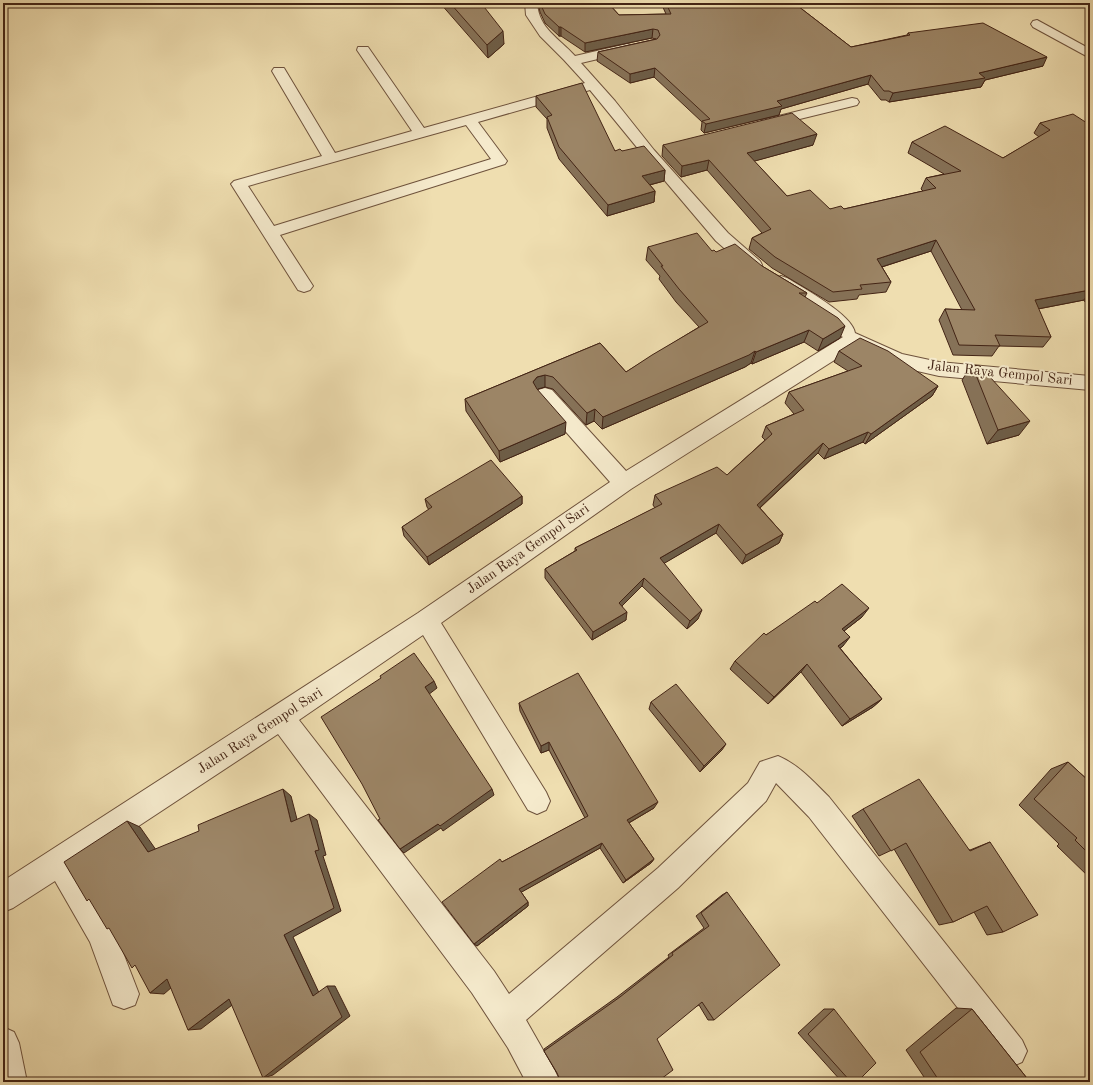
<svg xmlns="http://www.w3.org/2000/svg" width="1093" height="1085" viewBox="0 0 1093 1085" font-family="'Old Standard TT',serif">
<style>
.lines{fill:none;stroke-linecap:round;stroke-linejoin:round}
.minor-casing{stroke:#6e523c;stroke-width:2}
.minor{fill:#f5eacc;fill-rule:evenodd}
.wall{fill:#867258;stroke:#432415}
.shaded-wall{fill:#6d5d47;stroke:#432415}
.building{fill:#9c8566;stroke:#432415}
.labels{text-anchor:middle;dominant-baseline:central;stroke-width:4;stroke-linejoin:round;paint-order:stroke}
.street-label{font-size:14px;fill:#432415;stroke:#f5eacc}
</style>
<rect width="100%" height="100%" fill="#efdeb0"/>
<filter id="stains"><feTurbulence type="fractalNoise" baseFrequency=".005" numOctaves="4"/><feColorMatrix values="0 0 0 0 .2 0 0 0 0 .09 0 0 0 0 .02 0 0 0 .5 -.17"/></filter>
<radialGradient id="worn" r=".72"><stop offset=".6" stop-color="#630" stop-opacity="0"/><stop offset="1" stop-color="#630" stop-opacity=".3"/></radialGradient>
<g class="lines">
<defs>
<g id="minor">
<path d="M525 3H537C539 29 559 38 575 56L627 44 632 45 633 48 632 51 581 63 615 101 654 150 728 233 760 261 762 265 760 269 754 270 748 269 716 241 644 156 590 90 478 122 507 161 505 164 280 235 313 286 310 290 304 292 298 290 231 184 234 181 322 156 272 71 274 68H284L335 153 412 131 357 50 358 47H368L424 128 585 83 564 60 540 36 526 15ZM466 125 491 159 274 226 248 186Z"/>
<path d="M1037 20 1090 49V58L1033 27 1031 24 1033 21Z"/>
<path d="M852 98 857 99 859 102 857 105 767 127 762 126 760 123 762 120Z"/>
<path d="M781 276 787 278C803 288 853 315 855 333L902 354 939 362 1090 376V390L939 376 891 365 855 347 631 489 441 623 546 792 550 801 546 810 537 814 528 810 423 635 299 720 494 971 509 994 658 868 748 783 760 762 778 756C799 765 813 781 829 797L1022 1040 1027 1051 1022 1062 1011 1067 1000 1062 809 817 776 783 766 801 678 888 526 1020 555 1071 560 1082H526L508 1048 472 993 278 734 78 866 112 924 139 994 135 1005 124 1009 113 1005 90 942 55 881 13 908 3 912V881L418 613 610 482 538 400 535 395 538 390 545 388 552 390 626 471 843 337 841 336 819 313 775 286 772 282 775 278Z"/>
<path d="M3 1027 14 1032 19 1043 27 1082H3Z"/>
</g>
</defs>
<!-- minor casing -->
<use href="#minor" class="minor-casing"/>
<!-- minor -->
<use href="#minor" class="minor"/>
</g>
<!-- wall -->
<g class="wall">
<path d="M440 3H481L504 44 488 58Z"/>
<path d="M538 3H608L619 15 666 14 661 3H794L851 47 907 35 908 33 1043 66 985 80 981 87 889 102 886 100H881L868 84 781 109 779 115 704 133 701 130 702 122 654 77 630 83 597 61 598 52 656 39 652 38 585 52 561 36H559L545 23 540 12Z"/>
<path d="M536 96 615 151H622L665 170 664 181 650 185 655 191 654 202 607 216 559 159 547 128V119L536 107Z"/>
<path d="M1040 123 1090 125V302H1085L1084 300 1038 309 1051 337 1043 347 999 346 992 356 953 355 939 320 945 309 962 310 931 251 882 267 891 282 886 292 859 295 857 299 829 302 772 268 749 249 752 238 762 233 707 170 681 177 662 156 663 145H813L754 161 787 196 830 209H844L923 191 921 189 926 178 944 174 908 153 912 142 1003 158 1039 137 1034 133Z"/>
<path d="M648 247 712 251 762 266 807 293 805 297 840 338 818 351 804 342 752 364 751 363 745 367 602 429 594 421 586 425 553 389 545 387 538 389 537 390 565 434 500 462 466 411 465 399 600 343 626 372 699 327 676 302 659 279 660 276 646 260Z"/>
<path d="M839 351 938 386 932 396 865 444 863 442 824 459 818 453 760 508 783 534 779 543 742 564 716 533 664 563 698 619 687 629 642 586 622 606 626 620 592 640 545 578V569L575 551V548L655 508 653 505 655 495 727 475 765 440 762 437 766 426 794 414 785 403 789 392 848 371 834 362Z"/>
<path d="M972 365 1019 435 987 444 962 380Z"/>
<path d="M522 496V504L429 565 404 536 402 527 429 510 427 507 425 499Z"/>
<path d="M817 603 862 617 844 631 843 646 840 648 882 699 873 707 842 726 801 672 768 704 730 669 735 661 766 635Z"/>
<path d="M651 702 722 750 700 772 649 709Z"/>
<path d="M519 703 654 808 629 823 654 859 651 863 623 883 600 848 521 892 528 902V906L477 946 474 944 502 862 585 818 549 750 541 753 520 711Z"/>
<path d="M1068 762 1090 782V878L1057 846 1059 844 1019 805 1051 769Z"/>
<path d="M863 809 970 850 990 842 1003 932 987 935 974 912 953 922 939 925 894 849 879 856 852 816Z"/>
<path d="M727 892 714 1020H708L699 1005 557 1073 544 1051V1049L617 997 669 957 668 955 704 928 696 916 722 895Z"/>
<path d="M956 1008 972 1009 1030 1082H924L926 1080 906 1050Z"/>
<path d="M824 1009H834L857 1082H842L798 1033Z"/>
</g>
<!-- shaded-wall -->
<g class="shaded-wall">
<rect x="559" y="27" width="2" height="9"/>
<path d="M653 29 652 38 585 52V43Z"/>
<path d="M503 31 504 44 488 58 487 45Z"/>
<path d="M1047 57 1043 66 985 80 981 87 889 102 893 93Z"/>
<path d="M655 68 654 77 630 83V74Z"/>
<path d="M871 75 868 84 781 109 779 115 704 133 706 124 777 101Z"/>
<path d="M817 134 813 145 744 164 747 153Z"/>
<path d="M709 160 707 170 681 177 682 166Z"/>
<path d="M665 170 664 181 641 187 642 176Z"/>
<path d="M655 191 654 202 607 216 608 205Z"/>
<path d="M936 240 931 251 872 270 877 259Z"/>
<path d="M1090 290V291L1084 300 1027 311 1035 300Z"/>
<path d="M845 326 840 338 818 351 823 339Z"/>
<path d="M809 330 804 342 752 364 756 352Z"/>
<path d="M755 351 751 363 745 367 602 429 603 417Z"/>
<path d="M545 375V387L538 389 534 394 533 382 537 377Z"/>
<path d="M938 386 932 396 865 444 871 434Z"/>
<path d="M595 409 594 421 586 425 587 413Z"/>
<path d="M1030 421 1019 435 987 444 998 430Z"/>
<path d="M566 422 565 434 500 462 499 451Z"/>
<path d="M868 432 863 442 824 459 829 449Z"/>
<path d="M823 443 818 453 753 514 757 505Z"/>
<path d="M522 496V504L429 565 427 557Z"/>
<path d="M719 524 716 533 658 567 660 558Z"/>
<path d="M783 534 779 543 742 564 746 555Z"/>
<path d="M644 578 642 586 617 611 619 603Z"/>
<path d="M869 608 862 617 835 638 842 629Z"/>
<path d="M702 610 698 619 687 629 690 621Z"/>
<path d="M627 612 626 620 592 640 593 632Z"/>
<path d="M850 637 843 646 831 655 838 646Z"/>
<path d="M807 664 801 672 768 704 774 697Z"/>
<path d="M434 681 437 688 428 695 425 687Z"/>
<path d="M882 699 873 707 842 726 850 719Z"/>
<path d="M549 742V750L541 753V746Z"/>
<path d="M726 744 722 750 700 772 704 766Z"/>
<path d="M283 789 291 796 299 827 291 822Z"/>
<path d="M492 789 494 795 443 831 441 828 404 853 400 849Z"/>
<path d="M658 802 654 808 625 825 627 820Z"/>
<path d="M309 814 317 820 326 855 323 856 341 911 293 937 321 997 313 996 284 935 315 851Z"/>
<path d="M127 821 140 827 161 857 148 852Z"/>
<path d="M602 843 600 848 520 893 519 889Z"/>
<path d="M654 859 651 863 623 883 626 880Z"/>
<path d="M528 902V906L477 946 474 944Z"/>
<path d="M167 979 180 980 164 994 150 993Z"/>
<path d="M327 986H335L350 1016 273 1075 263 1078Z"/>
<path d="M229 999H240L201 1029 188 1030Z"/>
</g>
<!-- building -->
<g class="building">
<path d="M450 3H481L503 31 487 45Z"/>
<path d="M540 3H608L619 15 671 14 666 3H794L851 47 910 35 908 33 983 23 1047 57 979 73 985 78 893 93 889 91H884L871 75 777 101 782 106 706 124 702 121 710 119 655 68 630 74 598 52 657 39 660 35 658 30 653 29 585 43 561 27H559L545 14Z"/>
<path d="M582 83 615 151 620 149 622 151 644 146 665 170 642 176 655 191 608 205 559 147 547 117 552 115 536 96Z"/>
<path d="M792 113 817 134 747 153 787 196 810 190 830 209 841 206 844 209 936 188 926 178 961 171 912 142 945 126 1003 158 1050 130 1040 123 1073 114 1090 125V290L1035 300 1051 337 995 335 1000 346 959 345 945 309 975 310 936 240 877 259 891 282 860 285 862 289 833 292 775 257 752 238 771 229 709 160 682 166 663 145Z"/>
<path d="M697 233 712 251 714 250 716 252 735 244 762 266 807 293H799L838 318 845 326 823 339 809 330 756 352 755 351 749 355 603 417 595 409 587 413 553 377 545 375 537 377 533 382 537 389 566 422 499 451 465 399 600 343 626 372 652 355 708 322 679 289 661 266H663L648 247Z"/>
<path d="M860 338 888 351 938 386 871 434 868 432 829 449 823 443 757 505 783 534 746 555 719 524 660 558 702 610 690 621 644 578 619 603 627 612 593 632 545 569 577 550 575 548 662 504 655 495 717 467 727 475 772 434 766 426 804 410 789 392 862 366 839 351Z"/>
<path d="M972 365 980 366 1030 421 998 430Z"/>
<path d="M491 460 522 496 427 557 402 527 432 507 425 499Z"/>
<path d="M842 584 869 608 842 629 850 637 838 646 882 699 850 719 807 664 774 697 735 661 764 633 766 635 815 601 817 603Z"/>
<path d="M414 653 434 681 425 687 492 789 440 826 438 824 400 849 378 820 380 819 362 784 321 717 381 678 380 676Z"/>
<path d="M578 673 658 802 627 820 654 859 626 880 602 843 519 889 528 902 474 944 442 902 500 859 502 862 588 816 549 742 541 746 519 703Z"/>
<path d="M676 684 726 744 704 766 651 702Z"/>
<path d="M1068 762 1090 782V855L1075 840 1077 838 1034 799Z"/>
<path d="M919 779 970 851 990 842 1038 915 1003 932 987 906 953 922 906 843 891 851 863 809Z"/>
<path d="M283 789 291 822 309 814 319 850 315 851 334 908 284 935 313 996 327 986 342 1017 263 1078 229 999 188 1030 167 979 150 993 135 965 132 968 109 928 107 929 89 899 87 901 64 862 127 821 148 852 199 831 198 825Z"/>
<path d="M727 892 780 965 714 1020 702 1002 657 1039 673 1070 657 1082H561L557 1073 544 1051 620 997 673 955 672 953 709 926 701 913Z"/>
<path d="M834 1009 876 1063 857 1082H851L808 1034Z"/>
<path d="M972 1009 1030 1082H940L920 1052Z"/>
</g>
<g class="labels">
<!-- street labels -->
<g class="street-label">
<text transform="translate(1000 373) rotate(6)">Jalan Raya Gempol Sari</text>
<text transform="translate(528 549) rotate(-35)">Jalan Raya Gempol Sari</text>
<text transform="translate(260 731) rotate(-33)">Jalan Raya Gempol Sari</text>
</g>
</g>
<!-- margin -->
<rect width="1093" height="1085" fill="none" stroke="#efdeb0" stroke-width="16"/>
<rect x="4" y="4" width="1085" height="1077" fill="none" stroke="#432415" stroke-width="2"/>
<rect x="8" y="8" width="1077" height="1069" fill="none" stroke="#432415"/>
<rect width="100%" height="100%" filter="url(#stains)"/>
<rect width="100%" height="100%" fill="url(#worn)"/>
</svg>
